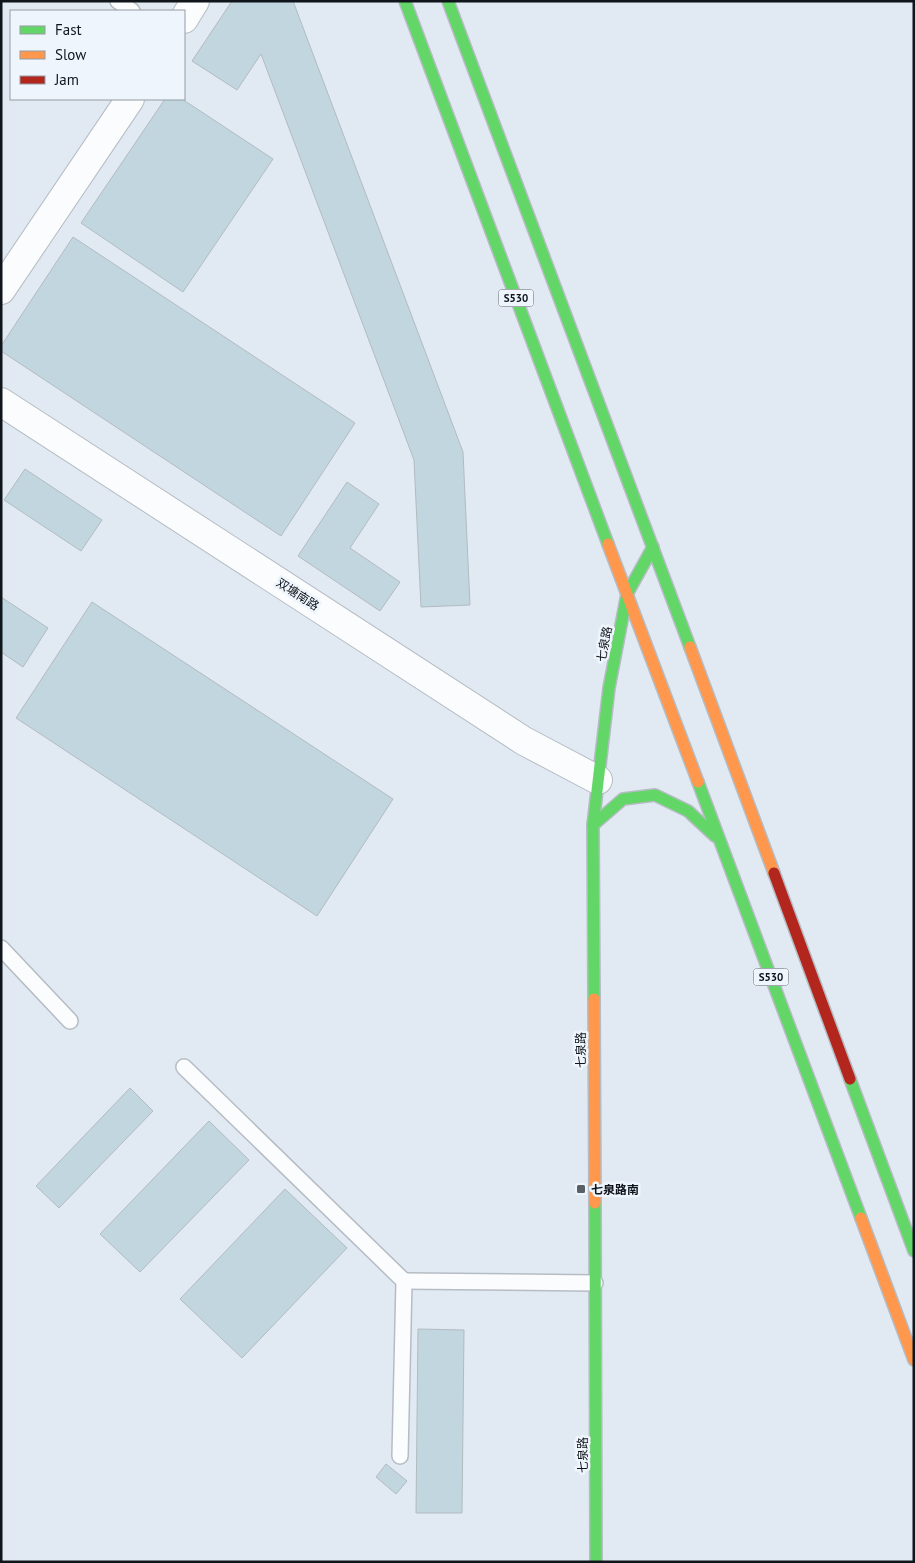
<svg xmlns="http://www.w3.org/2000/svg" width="915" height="1563" viewBox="0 0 915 1563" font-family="'PT Sans','Noto Sans SC',sans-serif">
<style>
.building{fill:#c1d6de;stroke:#b2bbc0}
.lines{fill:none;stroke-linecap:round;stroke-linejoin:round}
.lane-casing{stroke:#b6bcc3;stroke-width:18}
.street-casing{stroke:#b6bcc3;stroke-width:30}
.fast-casing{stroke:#b6bcc3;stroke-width:14}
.slow-casing{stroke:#b6bcc3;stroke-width:14}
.jam-casing{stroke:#b6bcc3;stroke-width:14}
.lane{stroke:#fafcfd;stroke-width:15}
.street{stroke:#fafcfd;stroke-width:28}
.fast{stroke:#63d668;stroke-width:11}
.slow{stroke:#ff974d;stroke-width:11}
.jam{stroke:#b3261e;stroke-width:11}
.poi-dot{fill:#586066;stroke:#eff5fc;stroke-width:2}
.labels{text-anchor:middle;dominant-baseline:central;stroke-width:5;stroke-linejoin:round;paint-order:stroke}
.shield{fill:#eff5fc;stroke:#52585e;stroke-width:1}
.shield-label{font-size:11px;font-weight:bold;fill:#0f151a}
.street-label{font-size:12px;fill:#0f151a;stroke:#eff5fc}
.poi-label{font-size:12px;font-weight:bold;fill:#0f151a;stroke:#eff5fc;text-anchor:start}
</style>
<rect width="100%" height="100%" fill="#e1eaf3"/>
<!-- building -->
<g class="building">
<path d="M232 1H293L463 452 470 605 421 607 414 460 261 54 237 90 192 61Z"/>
<path d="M165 99H182L273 159 183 292 81 223Z"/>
<path d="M73 237 355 423 281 536 1 351V346Z"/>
<path d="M25 469 102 520 81 551 4 500Z"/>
<path d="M347 482 379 504 350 548 400 582 380 611 298 556Z"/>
<path d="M1 597 48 628 23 667 1 652Z"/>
<path d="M92 602 393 799 317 916 16 718Z"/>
<path d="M130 1088 153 1111 59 1208 36 1186Z"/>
<path d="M209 1121 249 1160 140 1272 100 1234Z"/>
<path d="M285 1189 347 1248 242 1358 180 1299Z"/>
<path d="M418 1329 464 1330 462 1513H416Z"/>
<path d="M386 1464 407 1481 396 1494 376 1477Z"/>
</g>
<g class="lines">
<defs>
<g id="lane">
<path d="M118 1 132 11"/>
<path d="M1 948 70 1021"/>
<path d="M184 1067 404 1281 400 1456"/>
<path d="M404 1281 595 1283"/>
</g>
<g id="street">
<path d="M184 19 195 1"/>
<path d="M1 290 130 99"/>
<path d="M1 402 524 741 598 780"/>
</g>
<g id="fast">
<path d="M405 1 608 544"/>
<path d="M448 1 690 647"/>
<path d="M698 782 861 1218"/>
<path d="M593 825 623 799 655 795 688 811 715 836"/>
<path d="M594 999 593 825 609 688 627 594 653 547"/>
<path d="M850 1079 914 1251"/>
<path d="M595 1203 596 1562"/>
</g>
<g id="slow">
<path d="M608 544 698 782"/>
<path d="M690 647 774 873"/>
<path d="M594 999 595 1203"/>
<path d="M861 1218 914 1360"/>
</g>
<path id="jam" d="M774 873 850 1079"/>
</defs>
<!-- lane casing -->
<use href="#lane" class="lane-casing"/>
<!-- street casing -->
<use href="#street" class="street-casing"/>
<!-- fast casing -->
<use href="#fast" class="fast-casing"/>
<!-- slow casing -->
<use href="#slow" class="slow-casing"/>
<!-- jam casing -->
<use href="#jam" class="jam-casing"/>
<!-- lane -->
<use href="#lane" class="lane"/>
<!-- street -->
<use href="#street" class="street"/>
<!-- fast -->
<use href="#fast" class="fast"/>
<!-- slow -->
<use href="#slow" class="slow"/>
<!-- jam -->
<use href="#jam" class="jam"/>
</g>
<!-- markers -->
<rect class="poi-dot" x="576" y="1184" width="10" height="10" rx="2.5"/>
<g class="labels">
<!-- shield labels -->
<g class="shield">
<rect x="498.5" y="289.5" width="35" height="17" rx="4"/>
<rect x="753.5" y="968.5" width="35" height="17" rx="4"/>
</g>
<g class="shield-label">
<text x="516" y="298">S530</text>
<text x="771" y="977">S530</text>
</g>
<!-- street labels -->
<g class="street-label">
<text transform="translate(298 594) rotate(33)">双塘南路</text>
<text transform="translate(604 644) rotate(-79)">七泉路</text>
<text transform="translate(580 1050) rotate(-90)">七泉路</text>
<text transform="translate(582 1455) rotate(-90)">七泉路</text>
</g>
<!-- poi labels -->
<g class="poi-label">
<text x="591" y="1189">七泉路南</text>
</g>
</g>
<!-- border -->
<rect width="915" height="1563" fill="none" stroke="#0f151a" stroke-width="5"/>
<!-- legend -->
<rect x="10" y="10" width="175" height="90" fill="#eff5fc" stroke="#959ba2"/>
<rect x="20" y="26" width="25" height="8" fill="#63d668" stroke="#959ba2"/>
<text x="55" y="35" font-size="15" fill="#0f151a">Fast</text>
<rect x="20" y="51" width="25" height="8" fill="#ff974d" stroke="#959ba2"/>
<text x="55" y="60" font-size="15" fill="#0f151a">Slow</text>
<rect x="20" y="76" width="25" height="8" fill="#b3261e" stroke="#959ba2"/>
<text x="55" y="85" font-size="15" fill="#0f151a">Jam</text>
</svg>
